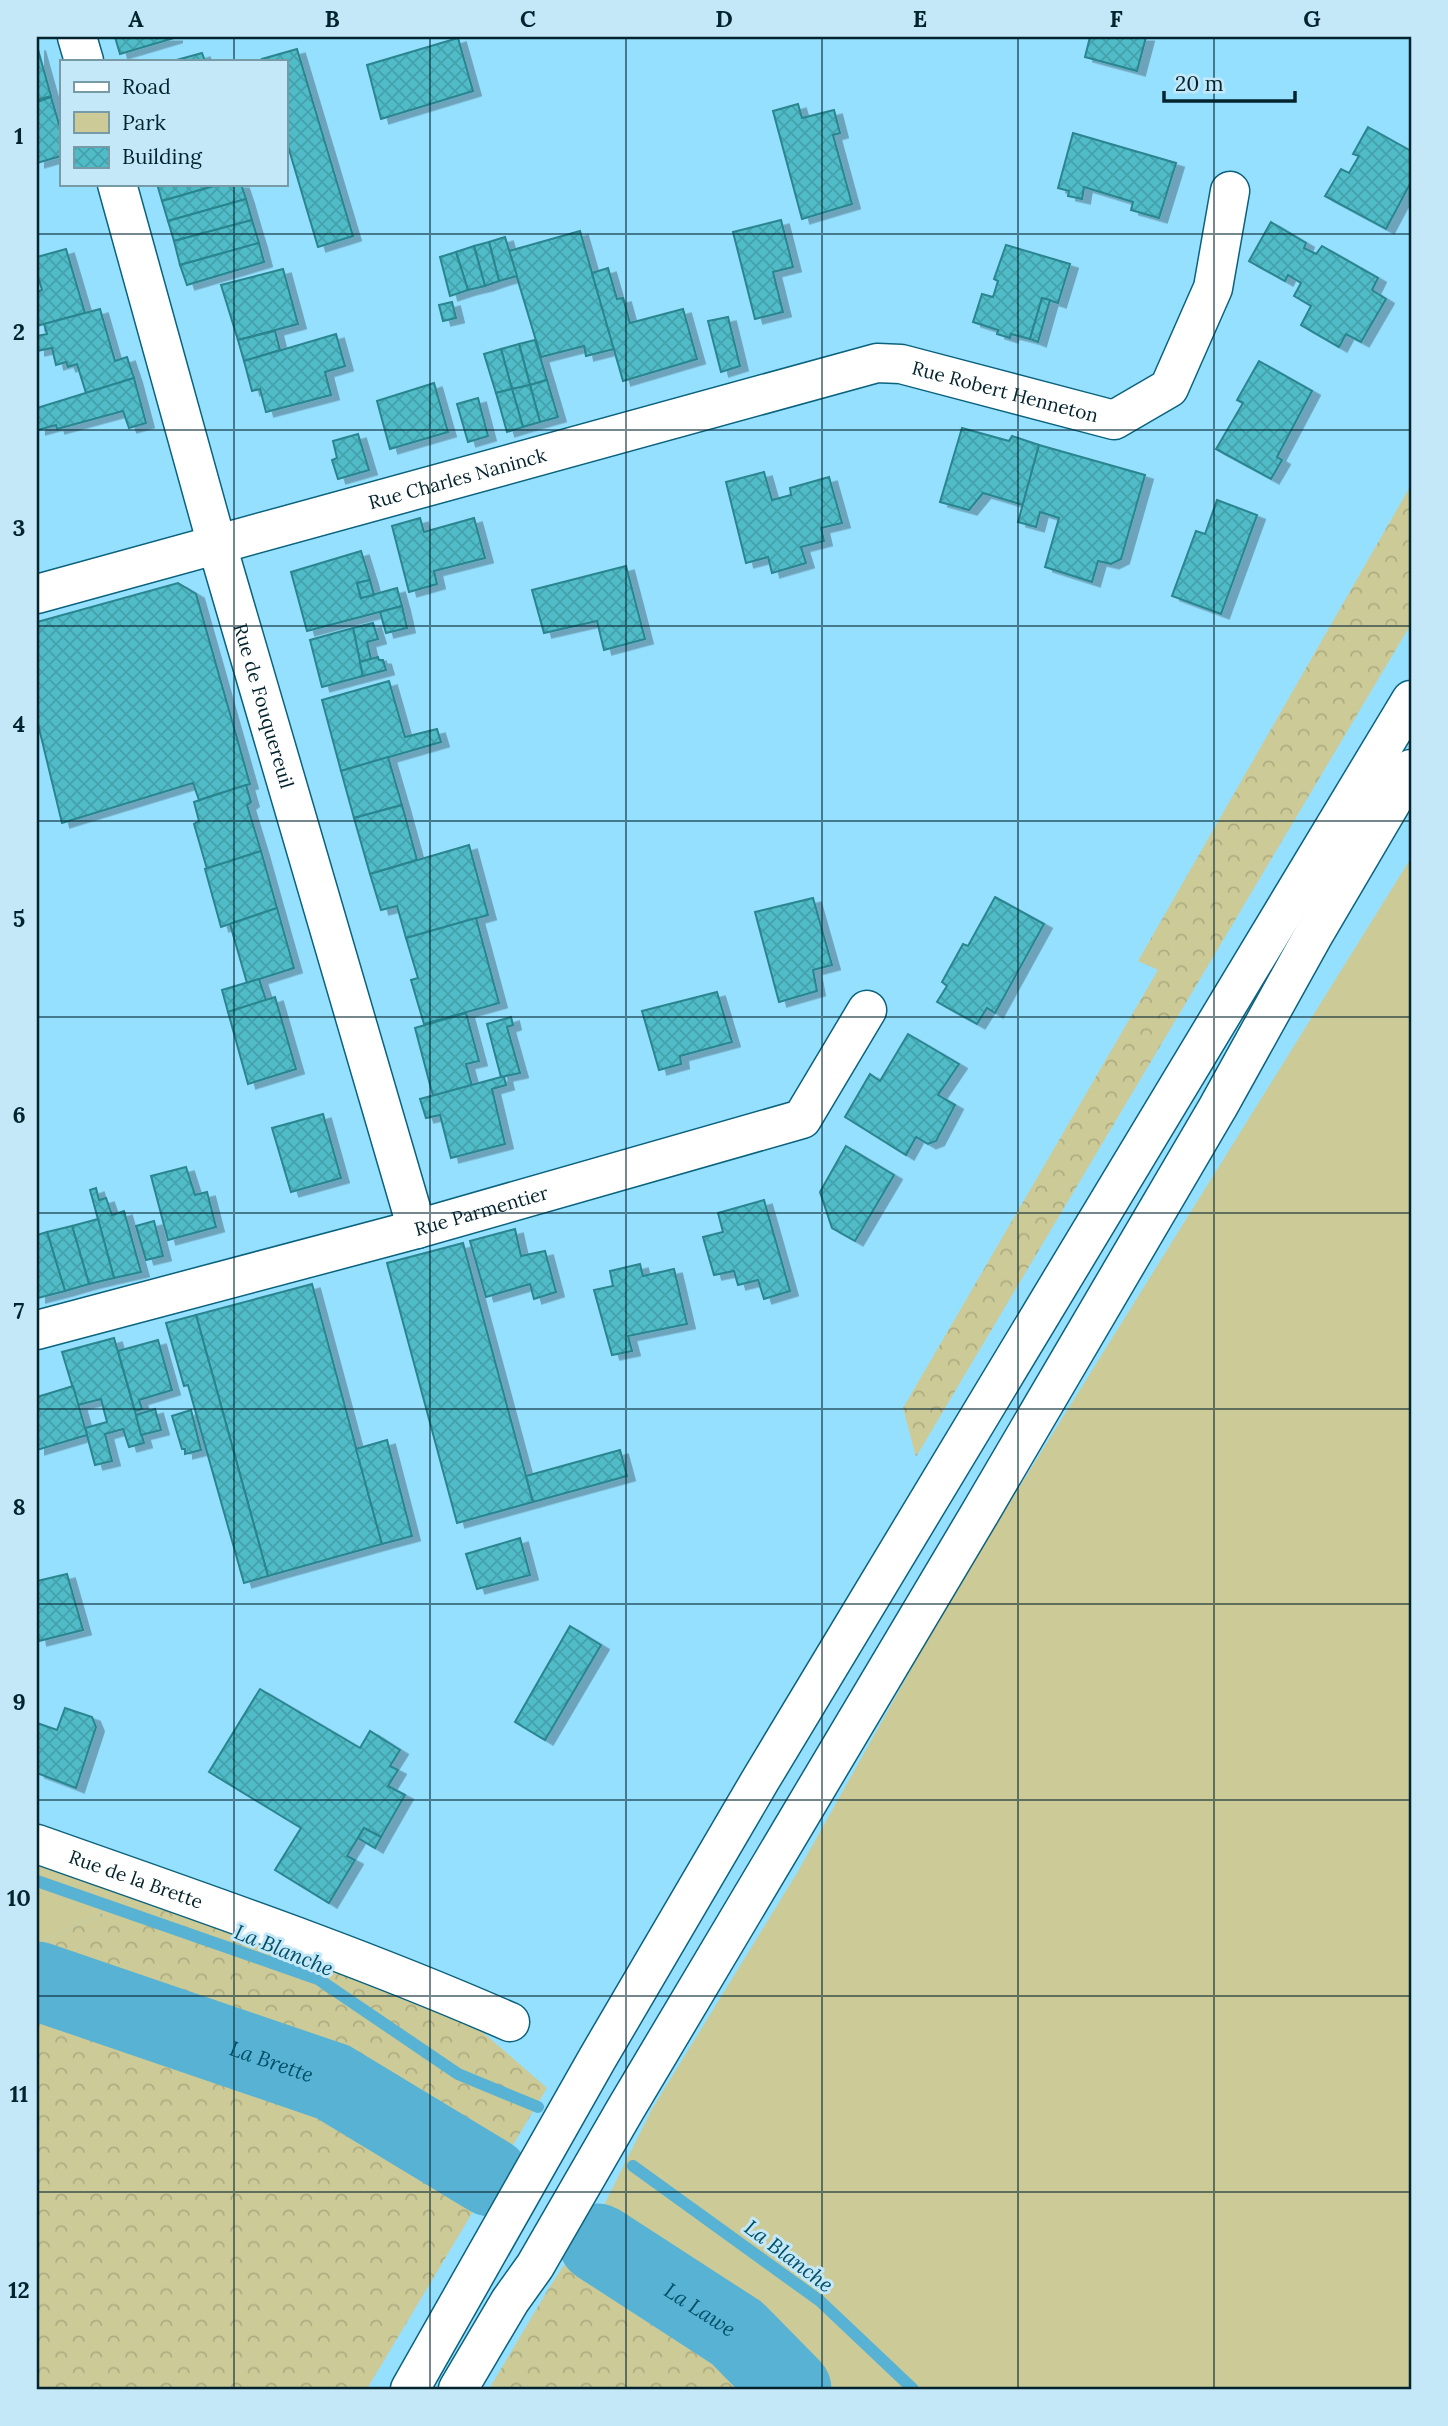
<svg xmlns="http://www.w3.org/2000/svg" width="1448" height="2426" viewBox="0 0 1448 2426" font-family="Lora,serif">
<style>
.green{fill:#ccca97}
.forest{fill:url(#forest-crowns)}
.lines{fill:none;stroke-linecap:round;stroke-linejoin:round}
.stream{stroke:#57b2d4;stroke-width:12}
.river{stroke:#57b2d4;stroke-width:79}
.building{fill:url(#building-cross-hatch);stroke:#29858f;stroke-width:2;filter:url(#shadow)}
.minor-casing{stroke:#0b627d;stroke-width:41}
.major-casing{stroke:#0b627d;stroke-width:41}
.minor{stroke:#fff;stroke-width:38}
.major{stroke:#fff;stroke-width:38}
.grid{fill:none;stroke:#03242f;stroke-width:2;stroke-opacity:0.55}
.labels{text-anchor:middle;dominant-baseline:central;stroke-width:6;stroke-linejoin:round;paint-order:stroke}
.street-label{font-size:19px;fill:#03242f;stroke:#c4e8f7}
.water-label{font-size:21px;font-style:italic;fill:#005068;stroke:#c4e8f7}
.neatline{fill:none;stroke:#03242f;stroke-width:2.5}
.grid-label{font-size:23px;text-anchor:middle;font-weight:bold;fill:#03242f}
</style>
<defs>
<pattern id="forest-crowns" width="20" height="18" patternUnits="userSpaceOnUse" patternTransform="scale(1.75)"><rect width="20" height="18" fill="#ccca97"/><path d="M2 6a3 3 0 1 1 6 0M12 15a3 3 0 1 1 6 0" fill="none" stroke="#aead82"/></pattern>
<pattern id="building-cross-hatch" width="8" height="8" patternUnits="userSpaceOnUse" patternTransform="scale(1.75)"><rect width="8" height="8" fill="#50bcc8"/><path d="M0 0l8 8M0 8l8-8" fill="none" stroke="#44a1ac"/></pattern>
<filter id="shadow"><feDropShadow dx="8" dy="4.5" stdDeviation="0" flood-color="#0004"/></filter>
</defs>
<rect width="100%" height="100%" fill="#96e0ff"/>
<!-- green -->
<g class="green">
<path d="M1411 858V2389H822L772 2323 605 2203 652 2109 797 1873 956 1589Z"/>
<path d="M37 1860 138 1896 37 1945Z"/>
</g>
<!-- forest -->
<g class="forest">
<path d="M1411 485V624L916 1457 903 1408 1158 970 1138 961Z"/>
<path d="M138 1896 356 1972 478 2028 547 2088 367 2389H37V1945Z"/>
<path d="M605 2203 772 2323 822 2389H489L549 2288Z"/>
</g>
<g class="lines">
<!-- stream -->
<g class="stream">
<path d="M37 1881 318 1979 458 2074 538 2107"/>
<path d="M633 2166 820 2301 913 2389"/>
</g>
<!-- river -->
<g class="river">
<path id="s1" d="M37 1981 333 2082 490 2177"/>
<path id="s2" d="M598 2243 737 2333 792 2389"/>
</g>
</g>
<!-- building -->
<g class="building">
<path d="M115 37H174V38L120 54Z"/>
<path d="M1090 37H1146L1137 71 1085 57Z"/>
<path d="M458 38 473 91 381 119 367 65Z"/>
<path d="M37 46 51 96 37 100Z"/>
<path d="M297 49 353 236 318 247 285 136V61H263L262 59Z"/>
<path d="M202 53 205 61H173Z"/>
<path d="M51 97 61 131V156L37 163V102Z"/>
<path d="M798 104 802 118 834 110 840 133 833 135 852 204 802 219 773 111Z"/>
<path d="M1368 127 1411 151V182L1386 229 1325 196 1341 169 1349 173 1359 156 1353 154Z"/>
<path d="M1073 133 1176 163 1159 218 1131 210 1133 202 1084 187 1082 199 1068 196 1069 191 1058 188Z"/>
<path d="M157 184H221L162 201Z"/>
<path d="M221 184H241L246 199 168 221 162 201Z"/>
<path d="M246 199 252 220 174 241 168 221Z"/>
<path d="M252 220 259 243 180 265 174 241Z"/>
<path d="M781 220 793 267 773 272 783 312 755 319 733 232Z"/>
<path d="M1271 222 1306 243 1304 248 1316 254 1322 246 1378 278 1372 290 1386 299 1361 342 1346 334 1339 347 1301 325 1311 306 1294 296 1301 283 1288 275 1285 281 1249 261Z"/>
<path d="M580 231 614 349 586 356 584 346 541 357 509 251Z"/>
<path d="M505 237 517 276 499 281 489 242Z"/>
<path d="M489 242 499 281 485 286 474 246Z"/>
<path d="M259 243 264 262 187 285 180 265Z"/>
<path d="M1006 245 1070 264 1058 303 1042 298 1030 339 1011 334 1010 338 997 334 998 330 973 322 982 294 993 297 998 281 994 279Z"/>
<path d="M474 246 485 286 468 290 456 252Z"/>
<path d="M66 249 85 313 37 326V292L42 290 39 280 37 281V257Z"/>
<path d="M456 252 468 290 450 296 440 257Z"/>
<path d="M608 268 617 299 623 298 630 323 683 309 697 359 623 381 592 273Z"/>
<path d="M283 269 298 324 238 340 221 285Z"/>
<path d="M1042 298 1050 300 1038 342 1030 339Z"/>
<path d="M452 302 456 318 443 321 439 305Z"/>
<path d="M100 309 115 361 127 357 134 378 86 393 77 364 68 367 66 362 56 365 52 348 37 351V336L47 334 44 324Z"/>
<path d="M728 317 740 366 721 372 708 321Z"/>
<path d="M275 331 280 350 244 361 238 340Z"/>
<path d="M336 334 345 366 325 372 331 395 266 412 260 389 252 391 244 361Z"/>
<path d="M535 340 547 380 530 385 519 344Z"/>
<path d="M519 344 530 385 512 389 501 349Z"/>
<path d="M501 349 512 389 496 393 484 354Z"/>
<path d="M1259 361 1312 391 1277 457 1282 460 1271 479 1216 449 1243 403 1237 400Z"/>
<path d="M134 378 146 423 129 428 123 411 57 429 56 425 38 430 37 408Z"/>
<path d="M547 380 558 417 540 422 530 385Z"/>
<path d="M434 383 448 432 390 449 377 401Z"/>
<path d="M530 385 540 422 523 427 512 389Z"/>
<path d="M512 389 523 427 507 432 496 393Z"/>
<path d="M478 398 488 436 468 442 457 404Z"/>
<path d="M962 428 1009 441 1012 436 1039 445 1023 505 983 493 969 510 940 502Z"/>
<path d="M358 434 369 470 338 479 332 460 337 458 333 441Z"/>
<path d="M1039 445 1145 475 1121 559 1111 564 1098 561 1092 582 1045 567 1059 518 1040 512 1036 527 1018 522Z"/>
<path d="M764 472 772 500 791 495 790 488 829 477 842 523 821 528 824 541 801 547 806 563 772 573 768 557 746 563 726 482Z"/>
<path d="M1217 500 1257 515 1221 614 1172 596 1196 531 1205 534Z"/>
<path d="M420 518 424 532 474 518 485 558 434 571 437 584 409 592 392 526Z"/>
<path d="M361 551 370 580 357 583 361 598 397 588 402 606 307 631 291 572Z"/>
<path d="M626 566 645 639 604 650 597 621 544 633 532 590Z"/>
<path d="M370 580 374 595 361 598 357 583Z"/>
<path d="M178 583 196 594 250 784 199 800 193 783 62 823 37 720V622Z"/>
<path d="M402 606 407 628 386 633 380 612Z"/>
<path d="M373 623 378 639 367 642 371 659 360 662 353 628Z"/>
<path d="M353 628 363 676 322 687 310 640Z"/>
<path d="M378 657 379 660H383L386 670 363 676 360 662Z"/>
<path d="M389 681 405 737 437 729 441 742 341 771 322 700Z"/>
<path d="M388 757 402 805 354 818 341 771Z"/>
<path d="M246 785 251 802 247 805 261 851 207 869 194 824 199 821 194 802Z"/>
<path d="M402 805 417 860 370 874 354 818Z"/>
<path d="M469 845 488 915 406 938 397 906 381 910 370 874Z"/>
<path d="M261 851 277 908 221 927 205 869Z"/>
<path d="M995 897 1044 924 995 1013 987 1008 977 1024 937 1002 947 986 942 982 963 944 968 946Z"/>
<path d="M813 898 832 965 813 970 817 991 779 1002 755 912Z"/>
<path d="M277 908 294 968 247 983 230 924Z"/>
<path d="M476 918 499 1003 424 1024 411 980 418 978 406 938Z"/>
<path d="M259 979 266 1000 228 1012 222 990Z"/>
<path d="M717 992 732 1042 680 1056 681 1064 659 1070 642 1011Z"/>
<path d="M275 997 296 1069 248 1084 228 1012Z"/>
<path d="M466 1013 479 1061 466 1064 472 1086 433 1096 415 1028Z"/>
<path d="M511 1017 513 1025 507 1027 520 1073 501 1077 487 1024Z"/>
<path d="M908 1034 959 1064 938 1095 955 1105 936 1141 928 1144 916 1137 906 1155 845 1117 870 1074 880 1081Z"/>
<path d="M501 1077H504L506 1085 492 1089 505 1144 451 1158 440 1115 426 1118 420 1099Z"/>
<path d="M323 1114 341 1178 291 1192 272 1128Z"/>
<path d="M846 1146 894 1175 855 1241 832 1228 820 1192Z"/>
<path d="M186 1167 195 1195 207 1192 216 1227 168 1240 151 1176Z"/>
<path d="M96 1188 99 1200 106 1198 112 1215 124 1211 141 1272 114 1278 90 1190Z"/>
<path d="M764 1200 790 1291 764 1299 758 1280 738 1285 734 1271 714 1275 703 1237 723 1232 718 1213Z"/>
<path d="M98 1219 114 1278 89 1284 72 1226Z"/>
<path d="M154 1221 163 1256 146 1260 136 1226Z"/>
<path d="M72 1226 89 1284 65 1291 47 1232Z"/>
<path d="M515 1229 521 1256 545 1251 556 1292 534 1299 530 1284 486 1297 470 1241Z"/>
<path d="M47 1232 65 1291 38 1298 37 1235Z"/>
<path d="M463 1243 533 1502 457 1523 387 1263Z"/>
<path d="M640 1264 643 1276 674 1269 687 1324 628 1336 632 1351 612 1355 594 1290 613 1286 610 1271Z"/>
<path d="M312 1284 382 1544 268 1576 196 1315Z"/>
<path d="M196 1315 268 1576 244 1583 188 1385 184 1386 166 1323Z"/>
<path d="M114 1338 144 1443 129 1447 123 1429 105 1434 112 1461 95 1465 85 1428 107 1422 101 1399 78 1405 62 1352Z"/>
<path d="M158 1340 172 1390 139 1400 142 1409 135 1411 118 1351Z"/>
<path d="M73 1386 87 1435 37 1450V1397Z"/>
<path d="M155 1409 161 1430 141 1435 136 1415Z"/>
<path d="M191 1410 201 1450 185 1454V1449H182L172 1416Z"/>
<path d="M387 1440 412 1536 382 1544 356 1449Z"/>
<path d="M620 1450 627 1476 533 1502 526 1476Z"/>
<path d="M520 1538 530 1575 477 1589 466 1554Z"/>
<path d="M67 1574 83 1630 39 1641 37 1631V1581Z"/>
<path d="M570 1626 601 1645 545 1740 515 1722Z"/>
<path d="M260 1689 360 1748 370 1731 400 1750 390 1766 398 1770 388 1786 405 1795 381 1837 364 1828 347 1856 355 1860 329 1903 275 1870 301 1828 209 1772Z"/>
<path d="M65 1708 92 1717 96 1727 76 1788 37 1773V1723L57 1730Z"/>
<path d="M364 1828 381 1837 375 1848 358 1838Z"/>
</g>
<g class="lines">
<defs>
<g id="minor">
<path d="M77 37 84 61"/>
<path id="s3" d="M117 184 217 545 417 1229"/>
<path id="s4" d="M37 594 877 363 901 364 1114 420 1169 388 1213 288 1230 191"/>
<path id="s5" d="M37 1330 417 1229 802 1119 867 1010"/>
<path id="s6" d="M37 1844C195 1900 355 1954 510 2022"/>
</g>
<g id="major">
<path d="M410 2389 597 2059 761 1779 1411 700"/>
<path d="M458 2389 510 2301 535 2266 625 2110 980 1513 1218 1107 1314 934 1411 769"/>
</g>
</defs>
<!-- minor casing -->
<use href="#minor" class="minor-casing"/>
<!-- major casing -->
<use href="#major" class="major-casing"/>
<!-- minor -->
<use href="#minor" class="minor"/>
<!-- major -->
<use href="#major" class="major"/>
</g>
<!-- grid -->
<path class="grid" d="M234 37V61M430 37V2389M626 37V2389M822 37V2389M1018 37V2389M1214 37V2389M234 184V2389M37 234H1411M37 430H1411M37 626H1411M37 821H1411M37 1017H1411M37 1213H1411M37 1409H1411M37 1604H1411M37 1800H1411M37 1996H1411M37 2192H1411"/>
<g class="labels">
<!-- street labels -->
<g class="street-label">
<text stroke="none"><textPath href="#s4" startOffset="1003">Rue Robert Henneton</textPath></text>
<text stroke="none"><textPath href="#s4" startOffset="436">Rue Charles Naninck</textPath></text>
<text stroke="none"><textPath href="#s3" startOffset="542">Rue de Fouquereuil</textPath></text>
<text stroke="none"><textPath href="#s5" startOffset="460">Rue Parmentier</textPath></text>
<text stroke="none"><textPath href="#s6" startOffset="105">Rue de la Brette</textPath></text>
</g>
<!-- water labels -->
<g class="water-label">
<text transform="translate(284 1950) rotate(22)">La Blanche</text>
<text stroke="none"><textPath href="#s1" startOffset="248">La Brette</textPath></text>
<text transform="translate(789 2256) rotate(37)">La Blanche</text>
<text stroke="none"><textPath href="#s2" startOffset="122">La Lawe</textPath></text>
</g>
</g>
<!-- border -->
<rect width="1448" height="2426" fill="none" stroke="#c4e8f7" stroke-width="77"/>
<!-- legend -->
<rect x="60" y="60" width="228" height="126" fill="#c4e8f7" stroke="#779aa7" stroke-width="2"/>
<rect x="74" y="82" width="35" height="10" fill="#ffffff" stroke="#779aa7" stroke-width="2"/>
<text x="122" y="94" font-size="21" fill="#03242f">Road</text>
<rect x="74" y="112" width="35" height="21" fill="#ccca97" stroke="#779aa7" stroke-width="2"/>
<text x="122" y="130" font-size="21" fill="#03242f">Park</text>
<rect x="74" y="147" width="35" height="21" fill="url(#building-cross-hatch)" stroke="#779aa7" stroke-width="2"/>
<text x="122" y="164" font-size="21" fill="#03242f">Building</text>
<!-- scale -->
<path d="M1164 91v10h131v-10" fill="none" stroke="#03242f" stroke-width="3.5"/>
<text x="1175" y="91" font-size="21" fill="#03242f" stroke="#c4e8f7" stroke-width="5" paint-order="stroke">20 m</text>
<rect x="38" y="38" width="1372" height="2350" class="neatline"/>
<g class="grid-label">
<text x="136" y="27">A</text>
<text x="332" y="27">B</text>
<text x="528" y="27">C</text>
<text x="724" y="27">D</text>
<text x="920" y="27">E</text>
<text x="1116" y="27">F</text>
<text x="1312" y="27">G</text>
<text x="19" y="144">1</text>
<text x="19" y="340">2</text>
<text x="19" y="536">3</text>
<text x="19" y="732">4</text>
<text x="19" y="927">5</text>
<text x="19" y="1123">6</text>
<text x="19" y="1319">7</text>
<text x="19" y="1515">8</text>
<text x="19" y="1710">9</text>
<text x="19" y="1906">10</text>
<text x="19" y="2102">11</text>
<text x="19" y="2298">12</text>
</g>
</svg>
